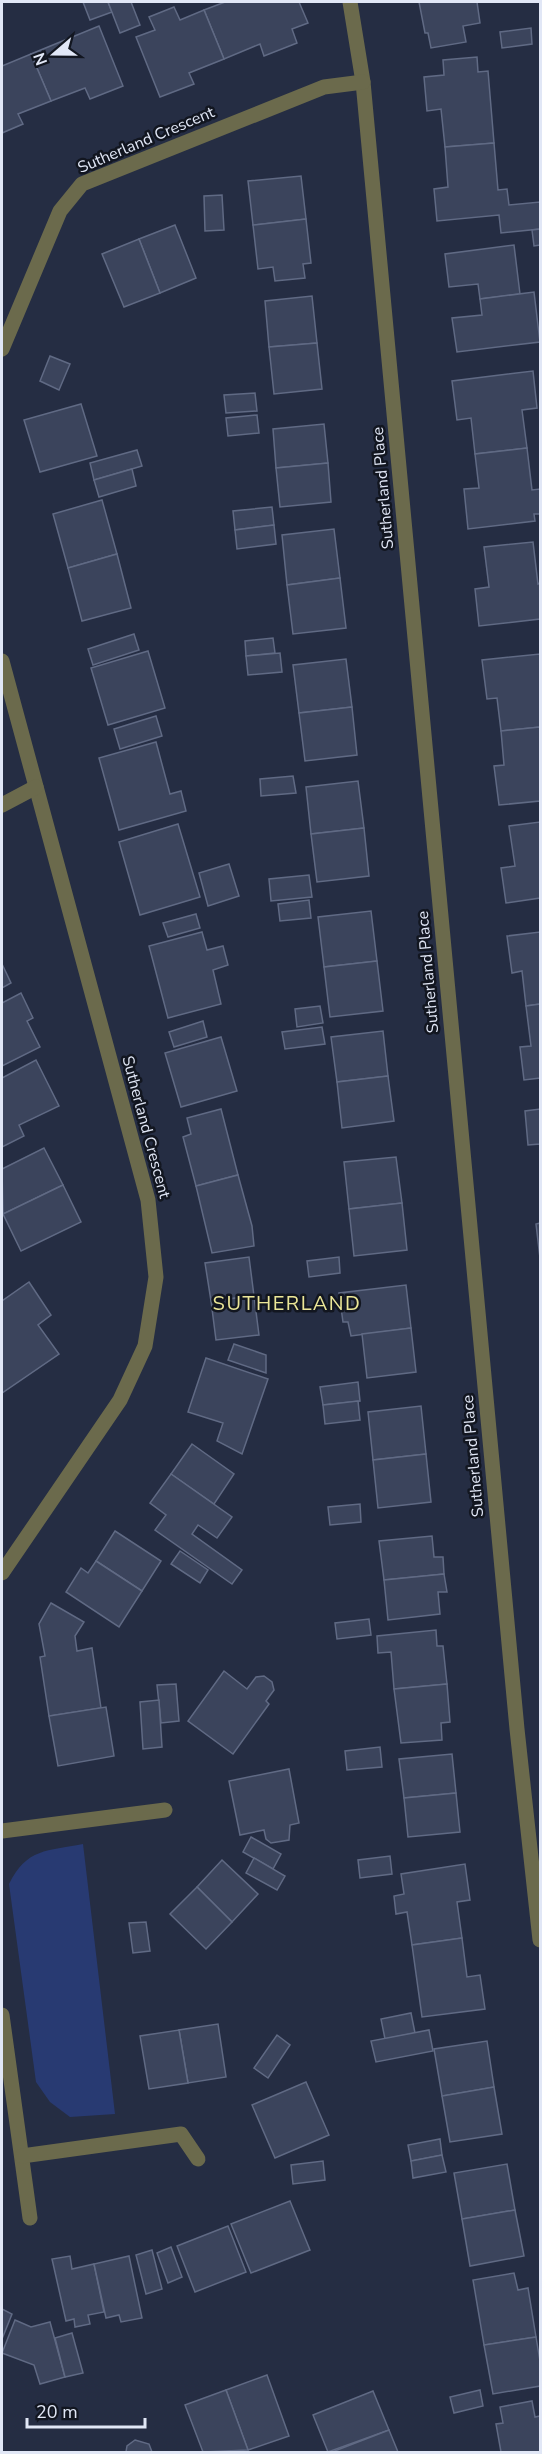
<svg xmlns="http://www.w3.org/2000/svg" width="542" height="2454" viewBox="0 0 542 2454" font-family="'Nunito Sans',sans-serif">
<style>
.green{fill:#283a72}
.building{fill:#3b445c;stroke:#606a84;stroke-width:1.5}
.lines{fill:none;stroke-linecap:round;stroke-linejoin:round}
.street{stroke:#6b6a4c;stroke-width:15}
.labels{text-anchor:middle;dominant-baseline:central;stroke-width:5;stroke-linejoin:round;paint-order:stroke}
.street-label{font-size:16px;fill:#e1e7f6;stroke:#121620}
.quarter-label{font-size:20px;letter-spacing:1.5px;fill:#ece798;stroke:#121620}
</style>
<rect width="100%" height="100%" fill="#252d43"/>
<!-- green -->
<path class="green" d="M83 1844 115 2114 70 2117 50 2102 36 2082 9 1884C27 1848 47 1851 83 1844Z"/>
<!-- building -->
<g class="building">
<path d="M83 2H108L112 12 90 20Z"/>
<path d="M108 2H131L140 25 120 33Z"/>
<path d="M225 2H299L308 23 292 29 297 43 264 56 260 44 224 59 204 10Z"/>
<path d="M419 2H477L480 23 463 26 466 42 431 48 428 33H425Z"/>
<path d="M174 7 180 20 204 10 224 59 189 73 194 84 160 97 136 37 155 30 149 17Z"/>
<path d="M99 26 123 86 90 99 85 88 51 101 31 54Z"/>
<path d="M531 28 532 44 502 48 500 32Z"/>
<path d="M31 54 51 101 18 114 23 124 2 133V66Z"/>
<path d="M477 57 478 72 488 71 494 143 445 147 441 109 427 111 424 77 444 75 443 60Z"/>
<path d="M494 143 498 190 507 189 509 205 540 202V229L501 233 499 215 437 221 434 189 448 187 445 147Z"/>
<path d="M301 176 306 219 253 225 248 181Z"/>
<path d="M222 195 224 230 205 231 204 196Z"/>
<path d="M306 219 311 263 303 264 305 278 275 281 273 267 258 269 253 225Z"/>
<path d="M175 225 196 278 160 293 139 239Z"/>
<path d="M540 229V245L534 246 532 230Z"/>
<path d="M139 239 160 293 124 307 102 254Z"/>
<path d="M514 245 520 294 480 299 478 284 449 287 445 254Z"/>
<path d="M534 292 540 342 457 352 452 318 482 315 480 299Z"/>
<path d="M312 296 317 343 269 347 265 301Z"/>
<path d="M317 343 322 389 274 394 269 347Z"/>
<path d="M50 356 70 364 59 390 40 381Z"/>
<path d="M533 371 537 408 522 410 527 448 475 454 471 418 457 420 452 381Z"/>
<path d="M255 393 257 411 226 413 224 395Z"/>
<path d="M81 404 97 456 40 472 24 420Z"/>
<path d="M257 415 259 433 228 436 226 418Z"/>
<path d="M324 424 328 463 276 468 273 429Z"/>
<path d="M527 448 532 490 540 489V514H534L535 521 468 529 464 489 479 488 475 454Z"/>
<path d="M137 450 142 466 94 480 90 463Z"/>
<path d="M328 463 331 502 280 507 276 468Z"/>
<path d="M132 469 136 486 99 497 94 480Z"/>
<path d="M102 500 117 554 68 568 53 514Z"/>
<path d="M272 507 274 525 235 530 233 511Z"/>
<path d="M274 525 276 544 237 549 235 530Z"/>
<path d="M334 529 340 578 287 585 282 535Z"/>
<path d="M533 542 538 584 540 583V619L479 626 475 589 489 587 484 547Z"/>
<path d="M117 554 131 608 82 621 68 568Z"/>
<path d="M340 578 346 628 293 634 287 585Z"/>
<path d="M134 634 139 650 93 665 88 649Z"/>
<path d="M273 638 275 653 246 656 245 641Z"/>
<path d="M148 651 165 708 108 725 91 668Z"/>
<path d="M280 653 282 672 248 675 246 656Z"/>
<path d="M540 654V727L501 731 497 698 487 699 482 660Z"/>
<path d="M346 659 352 707 299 713 293 665Z"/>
<path d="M352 707 357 755 305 761 299 713Z"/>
<path d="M156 716 162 736 120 749 114 729Z"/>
<path d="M540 727V801L499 805 494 766 504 765 501 731Z"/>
<path d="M156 742 170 794 181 791 186 811 119 830 99 758Z"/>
<path d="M293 776 296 793 261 796 260 779Z"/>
<path d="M358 781 364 828 311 834 306 787Z"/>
<path d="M540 822V898L506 903 501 868 515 866 509 826Z"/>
<path d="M178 824 200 897 140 915 119 842Z"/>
<path d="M364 828 369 876 317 882 311 834Z"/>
<path d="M229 864 239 896 208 906 199 873Z"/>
<path d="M309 875 312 897 271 901 269 879Z"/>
<path d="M309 900 311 918 280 921 278 904Z"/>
<path d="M371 911 377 961 324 967 318 917Z"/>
<path d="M196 914 200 928 168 937 163 923Z"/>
<path d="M202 932 207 950 223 946 228 965 213 970 221 1004 168 1018 149 946Z"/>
<path d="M540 932V1004L526 1006 522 971 512 973 507 936Z"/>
<path d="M377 961 383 1011 330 1017 324 967Z"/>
<path d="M2 964 11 983 2 988Z"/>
<path d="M21 993 33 1018 27 1021 40 1047 2 1066V1003Z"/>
<path d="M540 1004V1078L524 1080 520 1047 531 1046 526 1006Z"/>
<path d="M320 1006 323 1023 297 1027 295 1009Z"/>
<path d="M203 1021 207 1037 174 1047 169 1032Z"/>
<path d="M322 1027 325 1044 285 1049 282 1032Z"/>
<path d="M383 1031 388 1076 337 1082 331 1037Z"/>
<path d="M221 1037 237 1091 181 1107 165 1053Z"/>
<path d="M36 1060 59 1106 19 1125 24 1136 2 1147V1078Z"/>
<path d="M388 1076 394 1121 342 1128 337 1082Z"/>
<path d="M221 1109 238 1175 196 1186 183 1137 191 1134 187 1118Z"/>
<path d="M540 1109V1144L528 1145 525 1111Z"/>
<path d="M44 1148 63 1185 3 1214 2 1169Z"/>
<path d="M396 1157 402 1203 349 1209 344 1162Z"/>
<path d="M238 1175 252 1226 254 1246 212 1253 196 1186Z"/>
<path d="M63 1185 81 1222 21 1251 3 1214Z"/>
<path d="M402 1203 407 1250 354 1256 349 1209Z"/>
<path d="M540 1223V1258L536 1224Z"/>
<path d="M249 1257 254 1296 211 1301 205 1263Z"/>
<path d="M339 1257 340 1273 309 1277 307 1261Z"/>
<path d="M29 1282 51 1315 38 1325 59 1354 2 1393V1301Z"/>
<path d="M406 1285 411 1328 351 1336 348 1322H343L339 1293Z"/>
<path d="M254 1296 259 1335 216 1340 211 1301Z"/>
<path d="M411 1328 416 1372 367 1378 362 1334Z"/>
<path d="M234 1344 266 1355V1373L228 1360Z"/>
<path d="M206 1358 268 1379 242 1454 217 1441 223 1423 188 1412Z"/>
<path d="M358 1382 360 1401 323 1405 320 1387Z"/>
<path d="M358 1401 360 1420 325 1424 323 1405Z"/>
<path d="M421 1406 426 1454 373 1460 368 1412Z"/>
<path d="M192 1444 234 1474 214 1504 171 1474Z"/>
<path d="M426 1454 431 1502 378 1508 373 1460Z"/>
<path d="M171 1474 232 1517 217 1538 198 1525 192 1534 242 1570 232 1584 155 1530 166 1515 150 1503Z"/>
<path d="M360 1504 361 1522 330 1525 328 1507Z"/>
<path d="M115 1531 161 1561 142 1591 96 1561Z"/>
<path d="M432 1536 434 1557H443L444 1574 384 1580 379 1541Z"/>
<path d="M180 1551 208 1570 200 1583 171 1564Z"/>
<path d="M96 1561 142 1591 119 1627 66 1592 81 1568 88 1573Z"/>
<path d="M444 1574 447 1592H438L440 1614 388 1620 384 1580Z"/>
<path d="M51 1603 84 1622 75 1636 77 1651 92 1648 101 1708 49 1716 40 1657 45 1656 39 1624Z"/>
<path d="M369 1619 371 1635 337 1639 335 1623Z"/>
<path d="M436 1630 437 1646H443L447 1684 394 1689 391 1652 378 1653 377 1636Z"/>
<path d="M224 1671 247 1689 256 1677 264 1676 272 1682 274 1690 266 1701 269 1704 233 1754 188 1721Z"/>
<path d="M176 1684 179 1721 161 1723 157 1685Z"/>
<path d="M447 1684 450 1722 441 1723 442 1740 401 1743 394 1689Z"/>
<path d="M159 1700 162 1747 143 1749 140 1702Z"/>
<path d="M106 1707 114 1756 58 1766 49 1716Z"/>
<path d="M380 1747 382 1767 347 1770 345 1751Z"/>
<path d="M452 1754 456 1793 404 1798 399 1759Z"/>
<path d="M289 1769 299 1823 290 1825 289 1840 271 1843 266 1839 264 1830 240 1835 229 1781Z"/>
<path d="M456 1793 460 1832 408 1837 404 1798Z"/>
<path d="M251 1837 281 1854 273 1869 243 1852Z"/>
<path d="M390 1856 392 1874 360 1878 358 1860Z"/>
<path d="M254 1858 285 1876 277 1890 246 1873Z"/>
<path d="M222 1860 258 1894 232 1922 197 1887Z"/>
<path d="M465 1864 470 1900 457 1902 462 1938 412 1945 407 1912 396 1914 394 1896 404 1894 401 1874Z"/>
<path d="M197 1887 232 1922 206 1949 170 1914Z"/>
<path d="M146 1922 150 1951 133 1953 129 1923Z"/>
<path d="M462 1938 467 1977 480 1975 485 2009 422 2017 412 1945Z"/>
<path d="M411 2013 415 2033 385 2039 381 2019Z"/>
<path d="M218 2024 226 2077 188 2083 179 2030Z"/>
<path d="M179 2030 188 2083 149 2089 140 2036Z"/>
<path d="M429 2030 433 2051 376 2062 371 2041Z"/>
<path d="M277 2035 290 2045 268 2078 254 2068Z"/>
<path d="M487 2041 494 2087 442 2096 434 2049Z"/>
<path d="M306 2082 329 2135 275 2158 252 2105Z"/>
<path d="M494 2087 502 2134 450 2142 442 2096Z"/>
<path d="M440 2139 442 2155 411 2161 408 2145Z"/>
<path d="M442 2155 446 2172 413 2178 411 2161Z"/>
<path d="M323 2161 325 2180 293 2184 291 2165Z"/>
<path d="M507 2164 515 2210 462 2219 454 2173Z"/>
<path d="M290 2201 310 2250 251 2273 231 2224Z"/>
<path d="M515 2210 524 2256 470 2266 462 2219Z"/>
<path d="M228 2226 246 2272 195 2292 177 2246Z"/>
<path d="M171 2247 182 2277 168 2283 157 2253Z"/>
<path d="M152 2250 162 2289 146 2294 136 2255Z"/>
<path d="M70 2256 72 2269 94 2264 104 2312 88 2315 90 2324 75 2327 74 2319 66 2321 52 2259Z"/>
<path d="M129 2256 142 2318 121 2322 119 2315 106 2318 94 2264Z"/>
<path d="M514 2273 518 2290 528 2288 536 2337 484 2345 473 2280Z"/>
<path d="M2 2309 12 2314 2 2339Z"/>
<path d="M15 2320 31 2327 50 2322 65 2377 40 2384 34 2365 2 2353Z"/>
<path d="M72 2333 83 2373 65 2377 55 2338Z"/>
<path d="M536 2337 540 2361V2386L493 2394 484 2345Z"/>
<path d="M267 2375 289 2436 248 2450 226 2390Z"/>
<path d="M226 2390 248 2450 203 2452 185 2405Z"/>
<path d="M480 2390 483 2406 454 2413 450 2397Z"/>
<path d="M373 2391 389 2430 328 2452 313 2415Z"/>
<path d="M532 2401 535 2417 540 2416V2452H501L496 2424 503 2423 500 2407Z"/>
<path d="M389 2430 398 2452H332Z"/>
<path d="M135 2440 149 2444 152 2452H126L127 2446Z"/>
</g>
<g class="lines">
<!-- street -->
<g class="street">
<path d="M350 2 363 82 517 1729 540 1940"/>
<path d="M2 349 60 211 82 184 324 87 363 82"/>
<path d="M2 661 148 1200 156 1277 145 1346 120 1400 2 1573"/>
<path d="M2 805 36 787"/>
<path d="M2 1831 165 1810"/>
<path d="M2 2015 30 2218"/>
<path d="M22 2156 181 2134 198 2159"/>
</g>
</g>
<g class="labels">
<!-- street labels -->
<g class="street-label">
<text transform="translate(146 140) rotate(-23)">Sutherland Crescent</text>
<text transform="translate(383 488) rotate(-95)">Sutherland Place</text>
<text transform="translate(428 972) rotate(-95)">Sutherland Place</text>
<text transform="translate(146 1127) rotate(75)">Sutherland Crescent</text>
<text transform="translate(473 1456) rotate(-95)">Sutherland Place</text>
</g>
<!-- quarter labels -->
<g class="quarter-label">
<text x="287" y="1303">SUTHERLAND</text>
</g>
</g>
<!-- border -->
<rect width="542" height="2454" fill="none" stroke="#e1e7f6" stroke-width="6"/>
<!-- north arrow -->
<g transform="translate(54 54) rotate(250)" stroke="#121620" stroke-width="4.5" paint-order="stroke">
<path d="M0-4.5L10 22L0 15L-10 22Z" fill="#e1e7f6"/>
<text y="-9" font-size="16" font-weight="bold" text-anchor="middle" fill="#e1e7f6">N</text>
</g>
<!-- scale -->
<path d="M27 2418v9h118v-9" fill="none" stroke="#e1e7f6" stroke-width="3"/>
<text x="36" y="2418" font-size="18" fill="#e1e7f6" stroke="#121620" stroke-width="4.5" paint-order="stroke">20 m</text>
</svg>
